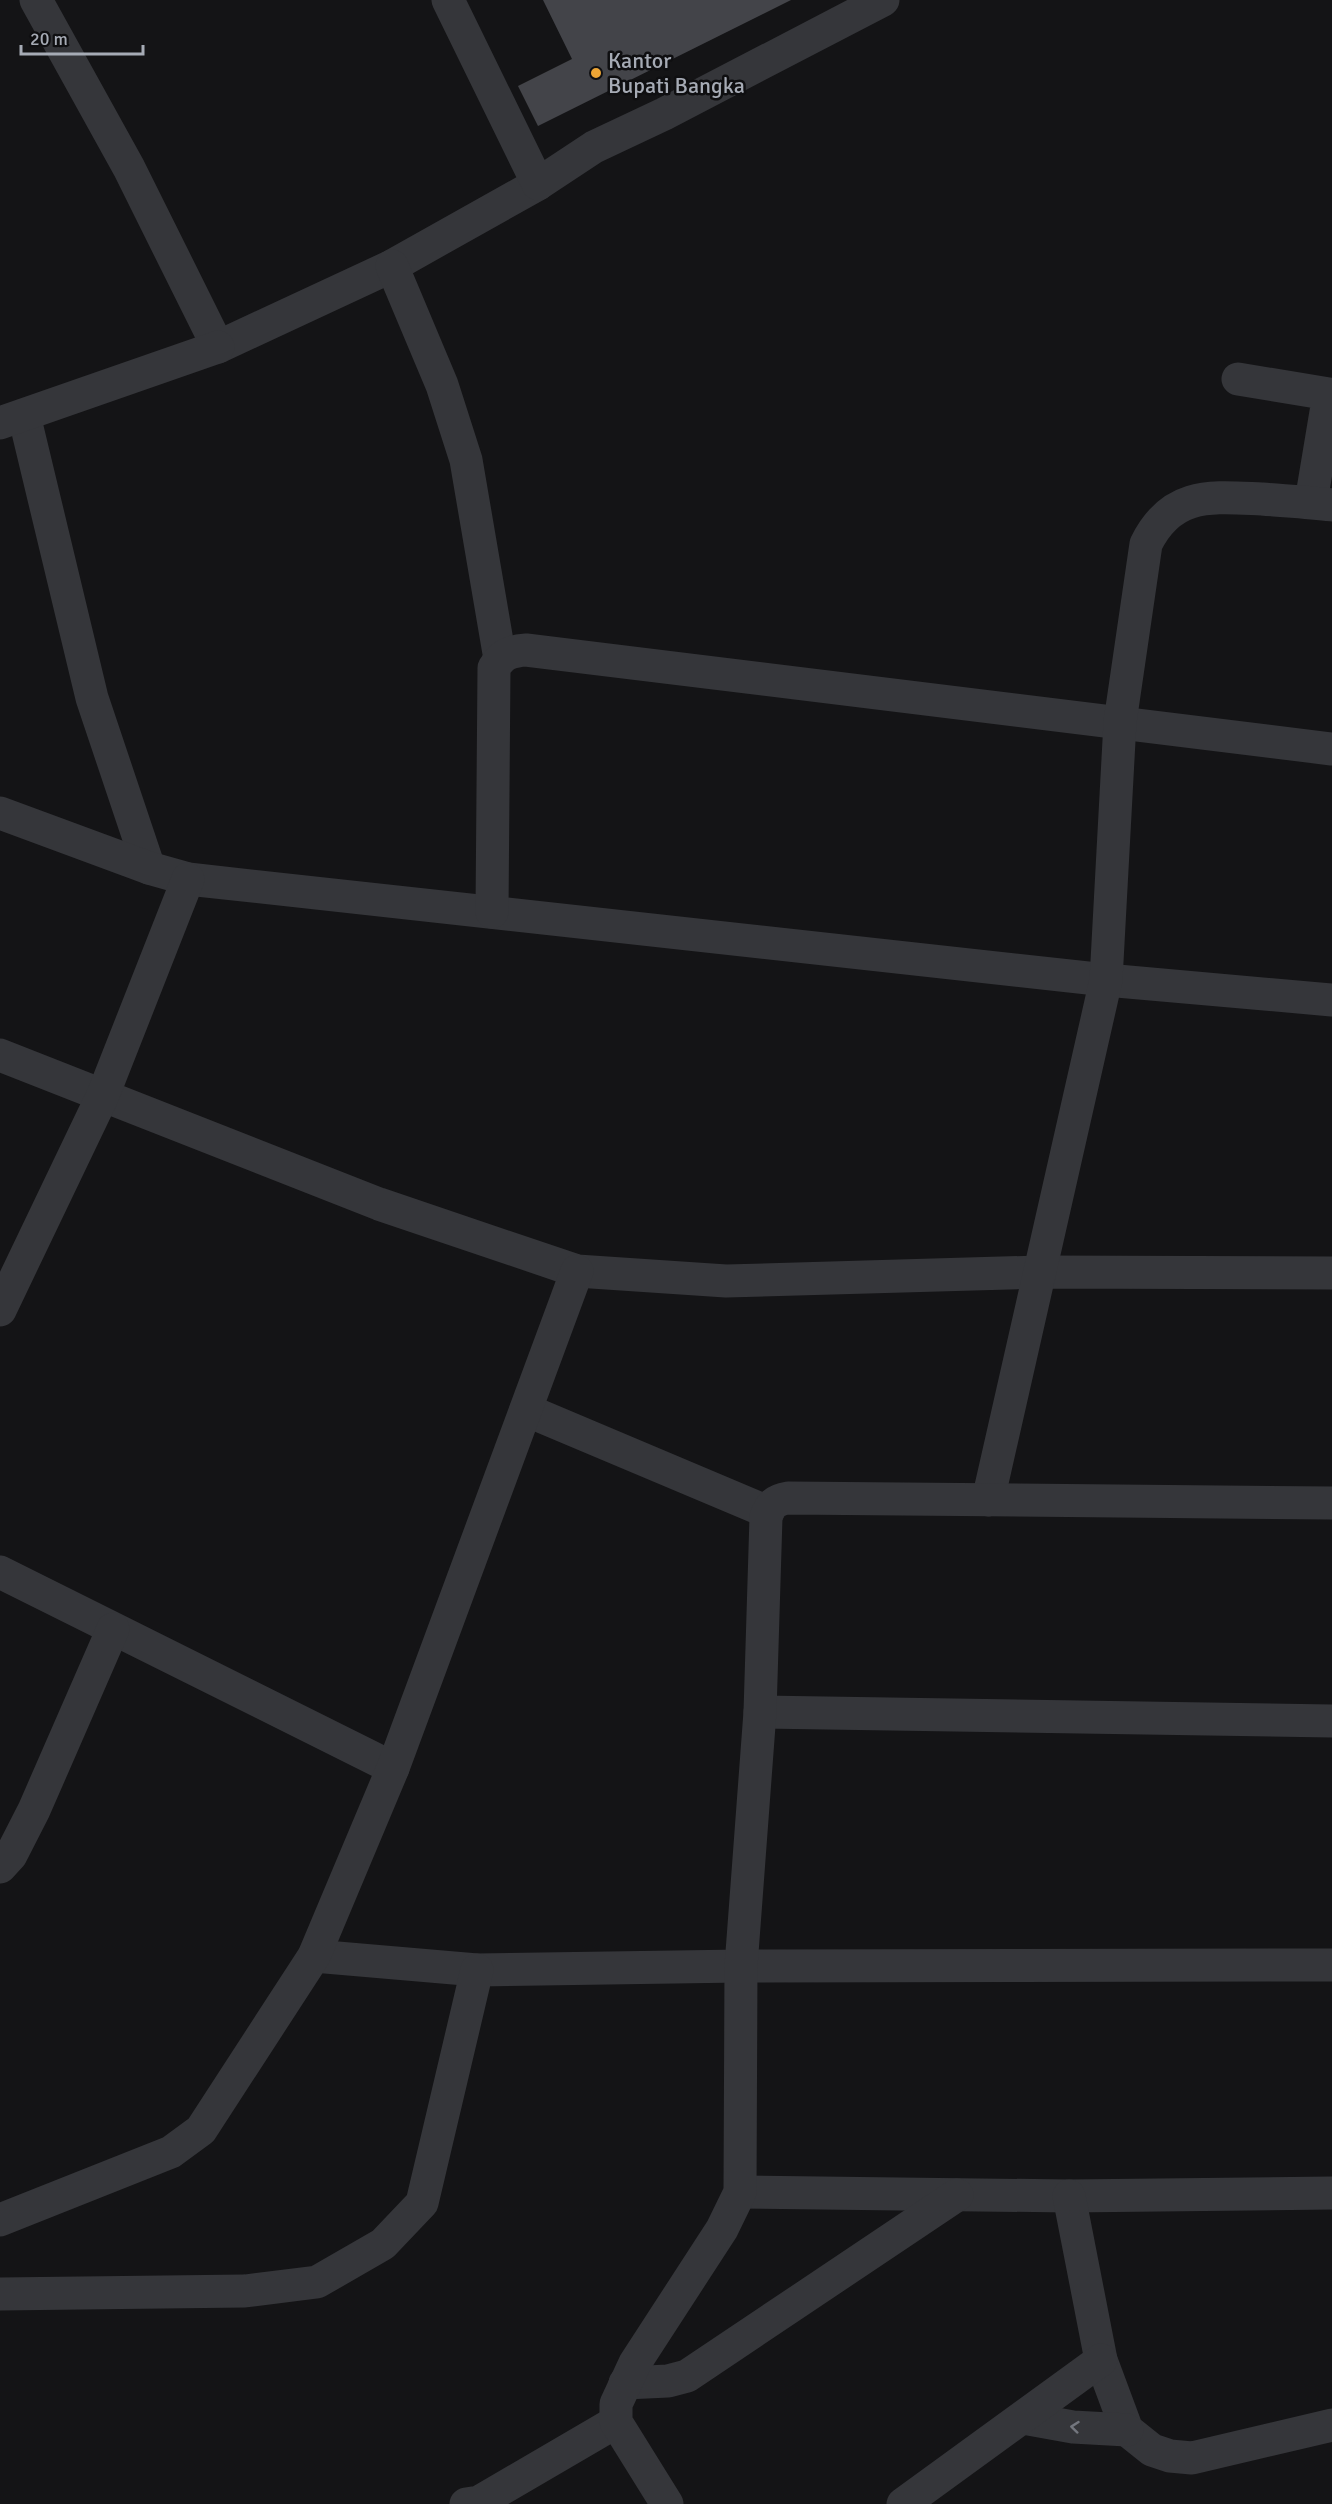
<svg xmlns="http://www.w3.org/2000/svg" width="1332" height="2504" viewBox="0 0 1332 2504" font-family="Signika,sans-serif">
<style>
.building{fill:#434449}
.lines{fill:none;stroke-linecap:round;stroke-linejoin:round}
.minor{stroke:#35363a;stroke-width:33}
.oneway{stroke:#73767e}
.poi-dot{fill:#eda535;stroke:#0f0f11;stroke-width:2}
.labels{text-anchor:middle;dominant-baseline:central;stroke-width:5;stroke-linejoin:round;paint-order:stroke}
.poi-label{font-size:22px;fill:#a6abb5;stroke:#0f0f11;text-anchor:start}
</style>
<rect width="100%" height="100%" fill="#141416"/>
<!-- building -->
<path class="building" d="M543 0H791L538 126 518 86 572 59Z"/>
<g class="lines">
<!-- minor -->
<g class="minor">
<path d="M36 0 129 168 218 347 392 266 538 184"/>
<path d="M448 0 538 184 594 147 664 114 883 0"/>
<path d="M392 266 442 385 466 460 500 659"/>
<path d="M1238 379 1329 394 1311 502"/>
<path d="M24 415 92 698 149 868"/>
<path d="M0 423 218 347"/>
<path d="M0 813 149 868 188 879 1106 980 1332 1000"/>
<path d="M492 912 494 668C502 654 511 651 526 650L1332 749"/>
<path d="M0 1055 379 1204 577 1271 726 1281 1040 1272 1332 1273"/>
<path d="M0 1310 103 1095 188 879"/>
<path d="M526 1410 768 1512"/>
<path d="M988 1500 1106 980 1120 722 1146 544C1172 491 1212 497 1262 499 1286 501 1309 502 1332 505"/>
<path d="M0 1572 393 1768"/>
<path d="M760 1712 1332 1721"/>
<path d="M0 1867 11 1855 34 1810 113 1629"/>
<path d="M314 1956 477 1970 741 1966 1332 1965"/>
<path d="M740 2192 1069 2196 1332 2193"/>
<path d="M1069 2196 1101 2360 1127 2430 1152 2450 1170 2456 1192 2458 1332 2425"/>
<path d="M0 2220 171 2152 201 2130 314 1956 393 1768 577 1271"/>
<path d="M0 2294 245 2291 317 2282 383 2244 422 2203 477 1970"/>
<path d="M625 2383 668 2381 687 2376 957 2195"/>
<path d="M1023 2418 1073 2427 1127 2430"/>
<path d="M466 2504 479 2502 616 2422"/>
<path d="M667 2504 616 2422V2404L635 2363 722 2229 740 2192 741 1966 760 1712 766 1517C770 1505 775 1500 788 1498L1332 1503"/>
<path d="M903 2504 1101 2360"/>
</g>
</g>
<!-- one-way arrows -->
<defs><path id="oneway-chevron" d="M-2-3.5L2.5 0L-2 3.5" fill="none" stroke-width="1.6" stroke-linecap="round" stroke-linejoin="round" transform="scale(1.5)"/></defs>
<use class="oneway" href="#oneway-chevron" transform="translate(1075 2427) rotate(-174)"/>
<!-- markers -->
<circle class="poi-dot" cx="596" cy="73" r="6"/>
<g class="labels">
<!-- poi labels -->
<g class="poi-label">
<text x="608" y="60">Kantor<tspan x="608" dy="25">Bupati Bangka</tspan></text>
</g>
</g>
<!-- scale -->
<path d="M21 45v9h122v-9" fill="none" stroke="#a6abb5" stroke-width="3"/>
<text x="30" y="45" font-size="18" fill="#a6abb5" stroke="#0f0f11" stroke-width="4.5" paint-order="stroke">20 m</text>
</svg>
